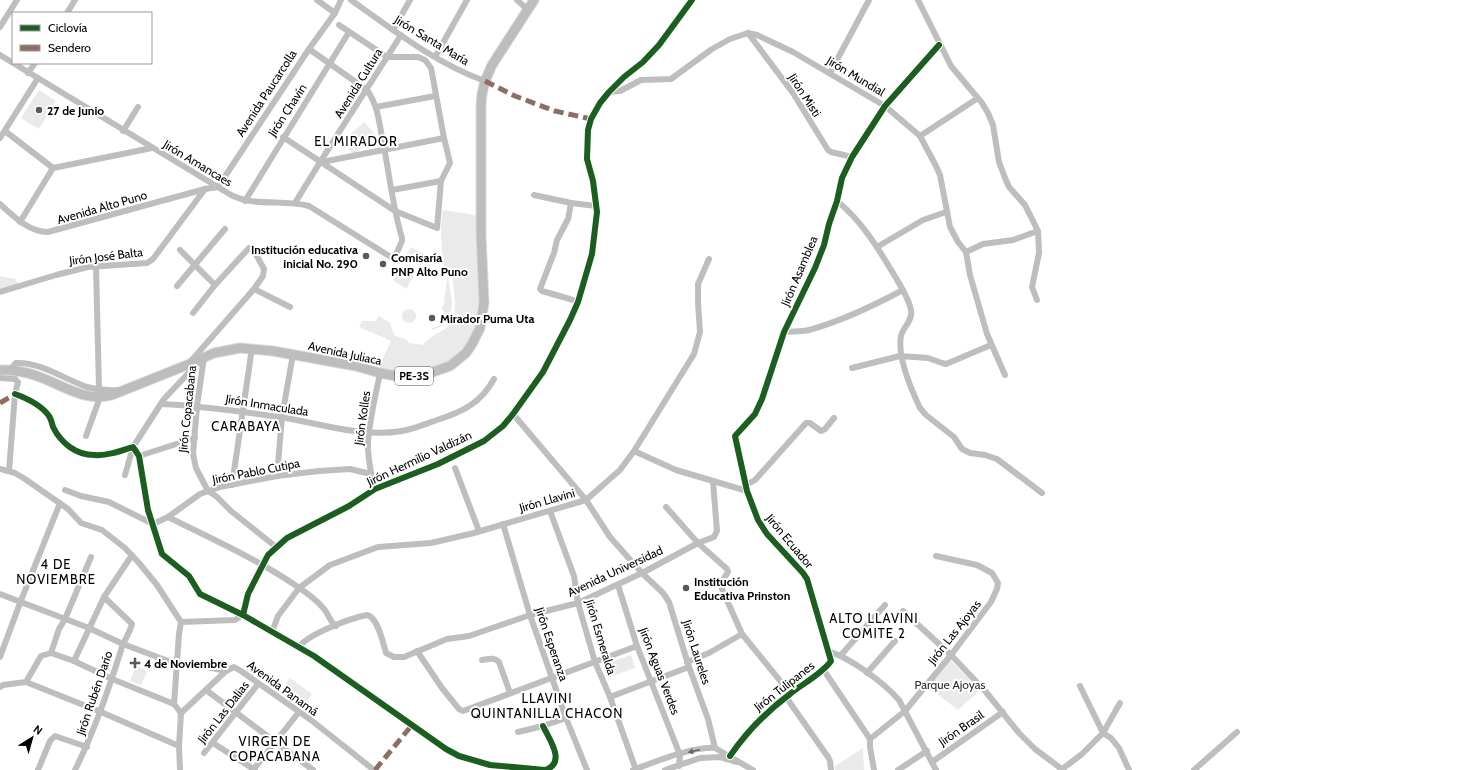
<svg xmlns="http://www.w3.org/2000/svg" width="1459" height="770" viewBox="0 0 1459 770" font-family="Cabin,sans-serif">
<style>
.green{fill:#eaeaea}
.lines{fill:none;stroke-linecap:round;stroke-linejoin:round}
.highway-casing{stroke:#dbdbdb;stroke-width:11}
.minor{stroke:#bebebe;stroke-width:6}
.highway{stroke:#bdbdbd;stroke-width:9}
.quiet{stroke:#8d6e63;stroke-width:5;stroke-dasharray:10 5;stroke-linecap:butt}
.cycleway-casing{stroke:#fff;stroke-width:8}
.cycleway{stroke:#1b5e20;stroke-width:6}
.oneway{fill:#686868}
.poi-dot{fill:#595959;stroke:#fff;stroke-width:1.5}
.labels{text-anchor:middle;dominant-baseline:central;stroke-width:4;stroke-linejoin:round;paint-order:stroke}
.shield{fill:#fff;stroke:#4c4c4c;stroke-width:1}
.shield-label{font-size:11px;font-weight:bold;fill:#000}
.street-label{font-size:12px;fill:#000;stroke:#fff}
.poi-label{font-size:12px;font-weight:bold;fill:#000;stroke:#fff;text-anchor:start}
.park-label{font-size:12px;fill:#2f2f2f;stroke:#fff}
.neighbourhood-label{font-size:13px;letter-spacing:1px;fill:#000;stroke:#fff}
</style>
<rect width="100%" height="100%" fill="#fff"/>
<!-- green -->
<g class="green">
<path d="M39 90 56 101 39 129 21 118Z"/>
<path d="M364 122 376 135 354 155 342 142Z"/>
<path d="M443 210 482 216V252L478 323 466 347 455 358 444 365 413 375 377 371 391 341 359 327 362 321H376L379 316 390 323 394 335 407 340 409 343 423 345 426 341 436 334 447 328 455 312V301L452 273 445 270C442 252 439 229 443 210Z"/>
<path d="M411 247 426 256 420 266 405 257Z"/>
<path d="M400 267 414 276 406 289 393 280Z"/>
<path d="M0 276 15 279 22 288 0 294Z"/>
<path d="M448 276 452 302 451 311 444 325 433 330 431 328C442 327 443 320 444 310H442L443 305 444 304 445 299H444C446 290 446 285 448 276Z"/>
<circle cx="409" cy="316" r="7"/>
<path d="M631 655 635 668 610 677 606 664Z"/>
<path d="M948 658 980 690 958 710 927 686Z"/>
<path d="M136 666 147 671 141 685 130 681Z"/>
<path d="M290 678 312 694 304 705 282 689Z"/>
<path d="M863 748 864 770H835V766Z"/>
</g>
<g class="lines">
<defs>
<path id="highway" d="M0 370C12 370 23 371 34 375 60 383 84 403 112 395L187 365 214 353 240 348 273 351 356 366 380 373 402 377 427 374 450 366 466 353 472 344 480 328 484 303 481 235V105L482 94 485 81 492 65 534 0"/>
</defs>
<!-- highway casing -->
<use href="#highway" class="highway-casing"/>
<!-- minor -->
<g class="minor">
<path d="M317 0 335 13"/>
<path d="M351 0C393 30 437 64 485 81"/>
<path d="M517 0 527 9"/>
<path d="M918 0 951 66 982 103 988 113 993 125 999 162 1005 178 1009 187 1025 205 1038 231 1039 253 1032 287 1037 300"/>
<path d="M67 13 75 0"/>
<path d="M0 27 17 0"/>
<path d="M393 30 410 0"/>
<path d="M748 33 793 93 828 150 831 152 852 157"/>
<path d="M0 55 231 195C255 207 284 199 309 206L394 259 402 241V238C392 205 389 170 382 137 379 120 377 104 367 90L309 49"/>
<path d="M435 57 467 0"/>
<path d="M28 73 35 63"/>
<path d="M830 73 869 0"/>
<path d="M609 92 620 91 641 80 671 79 712 49 730 39 748 33 757 35 793 52 885 106 920 136 936 166 940 175 950 227 958 242 966 252 970 275 987 334 1005 375"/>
<path d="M376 107 435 96"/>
<path d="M5 131 53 168"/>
<path d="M123 131 138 107"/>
<path d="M920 136 978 98"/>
<path d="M283 137 395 211 437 228 441 181 450 163 444 138 431 68 425 60 418 57H387L339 25"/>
<path d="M0 138 38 78"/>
<path d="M322 162 444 138"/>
<path d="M392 190 441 181"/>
<path d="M534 195 571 203 596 206"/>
<path d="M245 201 349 32"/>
<path d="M837 201C863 222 879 250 896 278 901 287 910 301 911 311 913 320 903 327 901 336 897 356 911 389 920 408L926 415 954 437 962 449 970 453 985 455 997 459 1042 493"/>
<path d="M295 203C329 146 366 91 401 35"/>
<path d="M571 203 568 219 557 240 554 253 540 289 542 291 570 299 578 302"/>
<path d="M0 204C13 216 29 232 48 232L205 189 218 187 309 49 335 13 341 0"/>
<path d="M20 222 53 168 152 148"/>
<path d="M877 247 923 220 946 212"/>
<path d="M180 250 215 285"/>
<path d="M966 252 983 244 1013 240 1038 231"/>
<path d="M96 266 99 389"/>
<path d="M177 286 225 229"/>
<path d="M254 289 290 307"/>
<path d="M0 292 56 275 88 267 147 263 153 259 205 189"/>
<path d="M784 332C792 331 801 332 809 330 842 321 873 306 903 290"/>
<path d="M204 357 197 406 193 454 196 468 208 491 216 496 231 511 276 547"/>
<path d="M191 361 254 289 263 276 264 269 253 249 249 248 215 285 193 313"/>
<path d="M852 368 900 356 928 358 942 363 946 364 991 345"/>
<path d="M10 370 16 363C41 362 64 379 87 387 98 390 108 391 119 390"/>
<path d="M0 378 15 379 18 382 15 394 9 471"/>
<path d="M15 394C26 398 42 406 49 416 51 419 52 423 53 427 61 443 76 455 94 455 107 456 121 451 133 447L139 456 148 510 162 554 189 576 200 594 243 615 314 656 446 749 459 756 490 765 545 770C567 763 549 739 543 726"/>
<path d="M161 404C200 406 239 411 279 417 320 423 360 438 402 431 414 429 425 424 437 420 462 412 481 403 494 379"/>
<path d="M513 414 586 500 610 537 642 573 663 593 669 602 689 667 708 719 715 748"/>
<path d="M86 436 100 397"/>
<path d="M634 451 676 470 747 491"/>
<path d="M139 456 195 438"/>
<path d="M455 468 479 531"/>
<path d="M0 469 15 473 25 479 68 509 81 523 102 530 125 548 139 563 157 585 181 622 179 634 174 704 181 713 179 746 180 770"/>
<path d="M125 475 133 447 164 399 198 363"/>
<path d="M277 476 282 417 293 354"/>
<path d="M232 485 252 348"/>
<path d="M746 485 755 480 806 423H810L821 431 825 429 834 418"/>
<path d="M375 489C371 476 369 463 368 449 367 428 376 395 380 373"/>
<path d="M65 490 81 496 109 502 153 524 168 517 200 494 220 487 277 476 319 471 350 469 371 474"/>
<path d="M666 507 698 543 727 569 728 572 721 583 722 589 742 634 790 693"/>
<path d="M550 511 574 576 578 603 595 662 610 697 636 770"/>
<path d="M168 517C212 539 257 559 298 587 307 593 317 600 324 609 329 614 329 621 336 626"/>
<path d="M503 524 530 615 566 718 587 770"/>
<path d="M618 585 637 646 680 755 679 766"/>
<path d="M0 594 89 628 123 644 176 664 207 667 226 671"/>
<path d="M903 611 951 655 986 692 1019 733 1035 749 1063 770"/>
<path d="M243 615 248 594 268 555 287 538 349 506 375 489 438 464 484 441 503 426 513 414 543 372 570 320 578 302 592 254 597 212 593 181 587 159 588 130 591 119 600 103 609 92 624 77 643 62 659 45 692 0"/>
<path d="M181 622 235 620 243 615"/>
<path d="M272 632 278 616 299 588 330 565 378 547 431 543 474 533 586 500 620 470 634 451 694 354 700 332 698 303V284L709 259"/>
<path d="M299 647C308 634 351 618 367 615 378 617 383 643 386 653L394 657H404L447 639 469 636 530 615 578 603 642 573 698 543 714 537 717 531 713 482"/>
<path d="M417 651 442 688 459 709 463 711 637 646"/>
<path d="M827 651C850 657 884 683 899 700L936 770"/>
<path d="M51 653 74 661 112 679 174 704"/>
<path d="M841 655 885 605"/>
<path d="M0 657 20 603 60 503"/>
<path d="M482 660C489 659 494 657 499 662L510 693"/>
<path d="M74 661 104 597 132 555"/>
<path d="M687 662 709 653 742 634"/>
<path d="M823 669 870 739V747L874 770"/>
<path d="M867 673 895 641"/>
<path d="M26 682 101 712 179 746"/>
<path d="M1080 686 1103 733 1111 738 1119 748 1129 770"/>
<path d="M0 687 3 685 26 682 41 656 51 653 59 629 65 619 91 557"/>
<path d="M206 690 313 770"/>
<path d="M610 697 689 667"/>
<path d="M786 697 828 757 830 761 831 770"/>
<path d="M181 713 226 671 234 667 241 671 311 720 374 770"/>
<path d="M518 732 543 726 566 718"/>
<path d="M870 739 905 711 951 655 991 602 997 589 998 583 992 573 977 565 936 556"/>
<path d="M213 743 255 770"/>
<path d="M204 753 258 684"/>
<path d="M730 756C747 731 766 712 790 694 802 684 822 674 831 661L807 579 803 573 767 534 758 520 747 491 735 436 755 414 762 399 784 332 815 268 824 245 829 224 837 201 842 178 852 157 885 106 939 45"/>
<path d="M932 762 1003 712"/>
<path d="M38 770 50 741 55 736 87 747"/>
<path d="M75 770C95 730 109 689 122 647 125 639 130 632 132 624L104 597"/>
<path d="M253 770 299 712"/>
<path d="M633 770C654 762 694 746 715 748L753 770"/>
<path d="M665 770 700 758 720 757 737 762"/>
<path d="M898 770 927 751"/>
<path d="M1061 770 1082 754 1103 733 1120 703"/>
<path d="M1194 770 1237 732"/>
</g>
<!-- highway -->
<use href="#highway" class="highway"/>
<!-- quiet -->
<g class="quiet">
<path d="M485 81 515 96 555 111 591 119"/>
<path d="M0 403 15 394"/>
<path d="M375 770 412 725"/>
</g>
<defs>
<g id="cycleway">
<path d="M15 394C26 398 42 406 49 416 51 419 52 423 53 427 61 443 76 455 94 455 107 456 121 451 133 447L139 456 148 510 162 554 189 576 200 594 243 615 314 656 446 749 459 756 490 765 545 770C567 763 549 739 543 726"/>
<path d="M243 615 248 594 268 555 287 538 349 506 375 489 438 464 484 441 503 426 513 414 543 372 570 320 578 302 592 254 597 212 593 181 587 159 588 130 591 119 600 103 609 92 624 77 643 62 659 45 692 0"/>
<path d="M730 756C747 731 766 712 790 694 802 684 822 674 831 661L807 579 803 573 767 534 758 520 747 491 735 436 755 414 762 399 784 332 815 268 824 245 829 224 837 201 842 178 852 157 885 106 939 45"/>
</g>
</defs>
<!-- cycleway casing -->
<use href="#cycleway" class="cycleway-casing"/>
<!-- cycleway -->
<use href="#cycleway" class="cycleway"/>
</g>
<!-- one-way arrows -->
<defs><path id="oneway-solid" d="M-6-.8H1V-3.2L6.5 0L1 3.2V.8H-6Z"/></defs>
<use class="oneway" href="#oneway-solid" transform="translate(694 751) rotate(167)"/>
<!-- markers -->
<g class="poi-dot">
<circle cx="39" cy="110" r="4"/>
<circle cx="366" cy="256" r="4"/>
<circle cx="383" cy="264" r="4"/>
<circle cx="432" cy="318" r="4"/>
<circle cx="686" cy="588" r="4"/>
<path d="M133 657h4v4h4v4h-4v4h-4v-4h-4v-4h4z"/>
</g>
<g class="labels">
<!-- shield labels -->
<rect class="shield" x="395" y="367" width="38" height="18" rx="3"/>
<g class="shield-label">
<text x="414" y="376">PE-3S</text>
</g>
<!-- street labels -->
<g class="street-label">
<text transform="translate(432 40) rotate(31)">Jirón Santa María</text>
<text transform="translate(856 76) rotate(31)">Jirón Mundial</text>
<text transform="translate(358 83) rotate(-58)">Avenida Cultura</text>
<text transform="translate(266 93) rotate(-57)">Avenida Paucarcolla</text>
<text transform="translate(805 95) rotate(57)">Jirón Misti</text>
<text transform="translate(287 110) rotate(-57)">Jirón Chavín</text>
<text transform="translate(198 163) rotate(31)">Jirón Amancaes</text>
<text transform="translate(102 207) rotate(-16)">Avenida Alto Puno</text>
<text transform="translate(106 256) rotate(-7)">Jirón José Balta</text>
<text transform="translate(799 271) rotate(-67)">Jirón Asamblea</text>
<text transform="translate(345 353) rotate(12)">Avenida Juliaca</text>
<text transform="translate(267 405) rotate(9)">Jirón Inmaculada</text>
<text transform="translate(187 409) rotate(-84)">Jirón Copacabana</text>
<text transform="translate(362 418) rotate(-82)">Jirón Kolles</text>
<text transform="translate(419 458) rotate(-25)">Jirón Hermilio Valdizán</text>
<text transform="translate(256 471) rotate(-11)">Jirón Pablo Cutipa</text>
<text transform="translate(547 500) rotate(-16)">Jirón Llavini</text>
<text transform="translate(790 541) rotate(50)">Jirón Ecuador</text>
<text transform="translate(615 571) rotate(-25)">Avenida Universidad</text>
<text transform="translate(954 632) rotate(-52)">Jirón Las Ajoyas</text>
<text transform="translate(601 637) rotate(73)">Jirón Esmeralda</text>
<text transform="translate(552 644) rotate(71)">Jirón Esperanza</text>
<text transform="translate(697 652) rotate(72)">Jirón Laureles</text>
<text transform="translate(660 671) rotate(69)">Jirón Aguas Verdes</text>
<text transform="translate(784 686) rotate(-38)">Jirón Tulipanes</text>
<text transform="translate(283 688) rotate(36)">Avenida Panamá</text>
<text transform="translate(94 693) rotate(-71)">Jirón Rubén Darío</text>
<text transform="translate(223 712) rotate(-52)">Jirón Las Dalias</text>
<text transform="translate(961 728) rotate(-35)">Jirón Brasil</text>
</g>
<!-- poi labels -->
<g class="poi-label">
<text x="47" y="110">27 de Junio</text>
<text x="358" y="249" text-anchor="end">Institución educativa<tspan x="358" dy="14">inicial No. 290</tspan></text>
<text x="391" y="257">Comisaría<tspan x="391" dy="14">PNP Alto Puno</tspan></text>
<text x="440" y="318">Mirador Puma Uta</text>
<text x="694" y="581">Institución<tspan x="694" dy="14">Educativa Prinston</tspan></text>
<text x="144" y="663">4 de Noviembre</text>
</g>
<!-- park labels -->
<g class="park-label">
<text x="950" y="684">Parque Ajoyas</text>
</g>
<!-- neighbourhood labels -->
<g class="neighbourhood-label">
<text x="356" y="141">EL MIRADOR</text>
<text x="246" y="426">CARABAYA</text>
<text x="56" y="564">4 DE<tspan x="56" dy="15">NOVIEMBRE</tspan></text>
<text x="874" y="618">ALTO LLAVINI<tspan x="874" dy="15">COMITE 2</tspan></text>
<text x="547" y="698">LLAVINI<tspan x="547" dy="15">QUINTANILLA CHACON</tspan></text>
<text x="275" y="741">VIRGEN DE<tspan x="275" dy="15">COPACABANA</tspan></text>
</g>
</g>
<!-- legend -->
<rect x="12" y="12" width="140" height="52" fill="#ffffff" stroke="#999999"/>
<rect x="20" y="25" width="20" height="6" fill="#1b5e20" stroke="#999999"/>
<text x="48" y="32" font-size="12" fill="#000000">Ciclovía</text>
<rect x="20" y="45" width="20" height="6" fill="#8d6e63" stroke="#999999"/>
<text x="48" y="52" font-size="12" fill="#000000">Sendero</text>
<!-- north arrow -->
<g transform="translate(32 738) rotate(37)" stroke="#ffffff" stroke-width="3" paint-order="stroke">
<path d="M0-3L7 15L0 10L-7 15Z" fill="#000000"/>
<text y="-6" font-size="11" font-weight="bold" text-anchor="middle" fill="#000000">N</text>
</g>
</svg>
